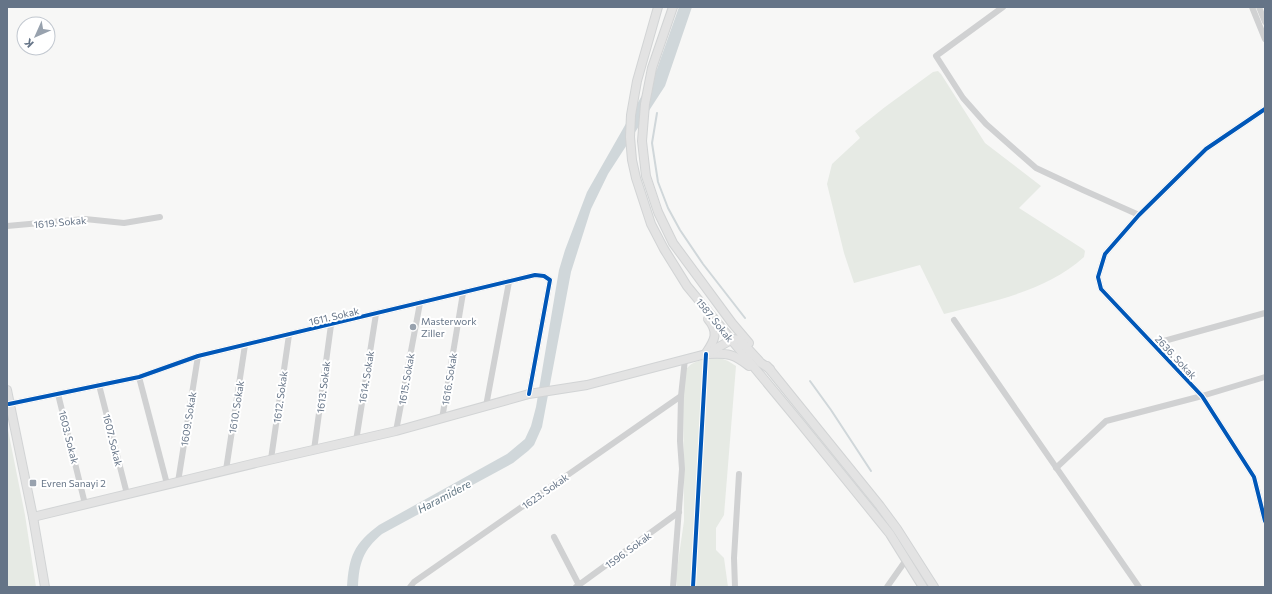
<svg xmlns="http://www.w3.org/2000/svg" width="1272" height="594" viewBox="0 0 1272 594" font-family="Commissioner,sans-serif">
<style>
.green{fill:#e6eae4}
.water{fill:#d0d7da}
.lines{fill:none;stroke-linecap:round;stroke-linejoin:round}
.stream{stroke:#d0d7da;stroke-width:2}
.major-casing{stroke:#d2d4d5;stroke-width:10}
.minor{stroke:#d0d1d2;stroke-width:6}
.major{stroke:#e3e3e3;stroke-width:8}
.cycleway-casing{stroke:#fff;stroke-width:6}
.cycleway{stroke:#0057b8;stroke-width:4}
.poi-dot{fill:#98a2ae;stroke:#fff;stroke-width:1.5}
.labels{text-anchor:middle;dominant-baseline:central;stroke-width:4;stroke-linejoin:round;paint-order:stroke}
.street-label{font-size:10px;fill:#657487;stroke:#fff}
.poi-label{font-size:10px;fill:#657487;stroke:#fff;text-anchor:start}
.water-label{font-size:11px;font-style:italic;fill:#617683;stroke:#fff}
</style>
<rect width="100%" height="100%" fill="#f7f7f6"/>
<!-- green -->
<g class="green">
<path d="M938 71 941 74 985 143 1041 186 1019 208 1083 249 1085 251 1084 257C1045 292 993 301 944 314L920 265 854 283 844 253 827 184 832 164 860 138 855 131 885 107 933 72Z"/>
<path d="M718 357 728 361 736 366 724 515 716 528V550L724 558 728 587H677L676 579 677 569 684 521 683 380C684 377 684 373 686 370 691 360 708 359 718 357Z"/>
<path d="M7 425 25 515 36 587H7Z"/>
</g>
<!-- water -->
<path class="water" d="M679 7H692L665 86 608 174 591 209 571 272 542 427 534 445 528 451 513 463 382 534C363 550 359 563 358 587H347C349 556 354 544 379 525L507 454 525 439 531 426 536 407 559 270 565 250 587 192 657 69Z"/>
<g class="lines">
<!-- stream -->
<g class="stream">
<path d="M657 113 652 143 658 182 668 208 680 230 703 264 745 318"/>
<path d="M810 381 831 410 871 471"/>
</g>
<defs>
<g id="major">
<path d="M658 7 637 81 631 115 630 137 632 160 636 178 651 224 664 249 687 286 801 424 882 524 890 534 923 587"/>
<path d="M673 7 652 68 645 104 642 141 646 176 658 212 673 243 732 323 749 343"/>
<path d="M706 353C715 340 719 332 708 319"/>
<path d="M709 354C728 353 734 354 749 366"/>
<path d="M767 366 880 506 897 529 934 587"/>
<path d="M7 390 33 517 45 587"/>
<path d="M33 517 256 463 396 431 529 394 587 385 706 354 733 339 740 340 761 363 770 369"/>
</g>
</defs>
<!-- major casing -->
<use href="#major" class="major-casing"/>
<!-- minor -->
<g class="minor">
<path d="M1003 7 936 56 963 98 986 124 1036 168 1083 190 1139 215"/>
<path d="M1252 7 1265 39"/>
<path d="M1259 7 1265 22"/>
<path d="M1265 109 1206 149 1139 215 1105 254 1098 277 1101 289 1202 396 1254 477 1265 521"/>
<path d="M7 226 85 219 124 223 160 217"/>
<path d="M954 320 1139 587"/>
<path d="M1153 344 1265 313"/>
<path d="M139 377 167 484"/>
<path d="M99 385 127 494"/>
<path d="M58 394 85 504"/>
<path d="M9 404 139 377 198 356 535 275 544 276 550 280 529 394"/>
<path d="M486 406 509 282"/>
<path d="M442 419 463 293"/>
<path d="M396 431 420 303"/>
<path d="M356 441 376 314"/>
<path d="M314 450 331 325"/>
<path d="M271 459 289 335"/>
<path d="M1056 468 1106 421 1202 396 1265 377"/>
<path d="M226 470 245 345"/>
<path d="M178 482 198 356"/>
<path d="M554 537 579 585"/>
<path d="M410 587 414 582 681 396"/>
<path d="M576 587 679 512"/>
<path d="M673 587 682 469 680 441 681 396 685 359"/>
<path d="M735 587 734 558 739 474"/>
<path d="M887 587 906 560"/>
</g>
<!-- major -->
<use href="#major" class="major"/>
<defs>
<g id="cycleway">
<path d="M1265 109 1206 149 1139 215 1105 254 1098 277 1101 289 1202 396 1254 477 1265 521"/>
<path d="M9 404 139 377 198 356 535 275 544 276 550 280 529 394"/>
<path d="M693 587 706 354"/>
</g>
</defs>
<!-- cycleway casing -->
<use href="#cycleway" class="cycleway-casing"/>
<!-- cycleway -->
<use href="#cycleway" class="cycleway"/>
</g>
<!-- markers -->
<g class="poi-dot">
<circle cx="413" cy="327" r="4"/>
<rect x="29" y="479" width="8" height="8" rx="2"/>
</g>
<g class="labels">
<!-- street labels -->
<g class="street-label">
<text transform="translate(60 222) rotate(-5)">1619. Sokak</text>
<text transform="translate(334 316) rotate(-13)">1611. Sokak</text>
<text transform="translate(715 320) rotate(51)">1587. Sokak</text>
<text transform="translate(1176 357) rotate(47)">2636. Sokak</text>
<text transform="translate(366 377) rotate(-81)">1614. Sokak</text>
<text transform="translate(406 379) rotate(-80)">1615. Sokak</text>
<text transform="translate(449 379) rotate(-81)">1616. Sokak</text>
<text transform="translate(323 387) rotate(-83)">1613. Sokak</text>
<text transform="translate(280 397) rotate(-82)">1612. Sokak</text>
<text transform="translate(236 407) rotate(-81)">1610. Sokak</text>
<text transform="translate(188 419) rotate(-81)">1609. Sokak</text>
<text transform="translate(69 437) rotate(76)">1603. Sokak</text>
<text transform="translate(113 440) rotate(76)">1607. Sokak</text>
<text transform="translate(545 491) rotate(-35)">1623. Sokak</text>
<text transform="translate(628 550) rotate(-36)">1596. Sokak</text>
</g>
<!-- poi labels -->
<g class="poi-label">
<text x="421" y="321">Masterwork<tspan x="421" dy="12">Ziller</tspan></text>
<text x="41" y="483">Evren Sanayi 2</text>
</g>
<!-- water labels -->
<g class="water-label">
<text transform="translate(444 496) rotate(-28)">Haramidere</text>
</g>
</g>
<!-- border -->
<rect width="1272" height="594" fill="none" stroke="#657487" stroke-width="16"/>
<!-- north arrow -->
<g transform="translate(36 36) rotate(225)"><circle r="19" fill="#ffffff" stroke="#c1c7cf"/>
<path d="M0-3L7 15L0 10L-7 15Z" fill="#98a2ae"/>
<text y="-6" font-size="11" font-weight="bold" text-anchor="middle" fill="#657487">K</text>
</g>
</svg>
